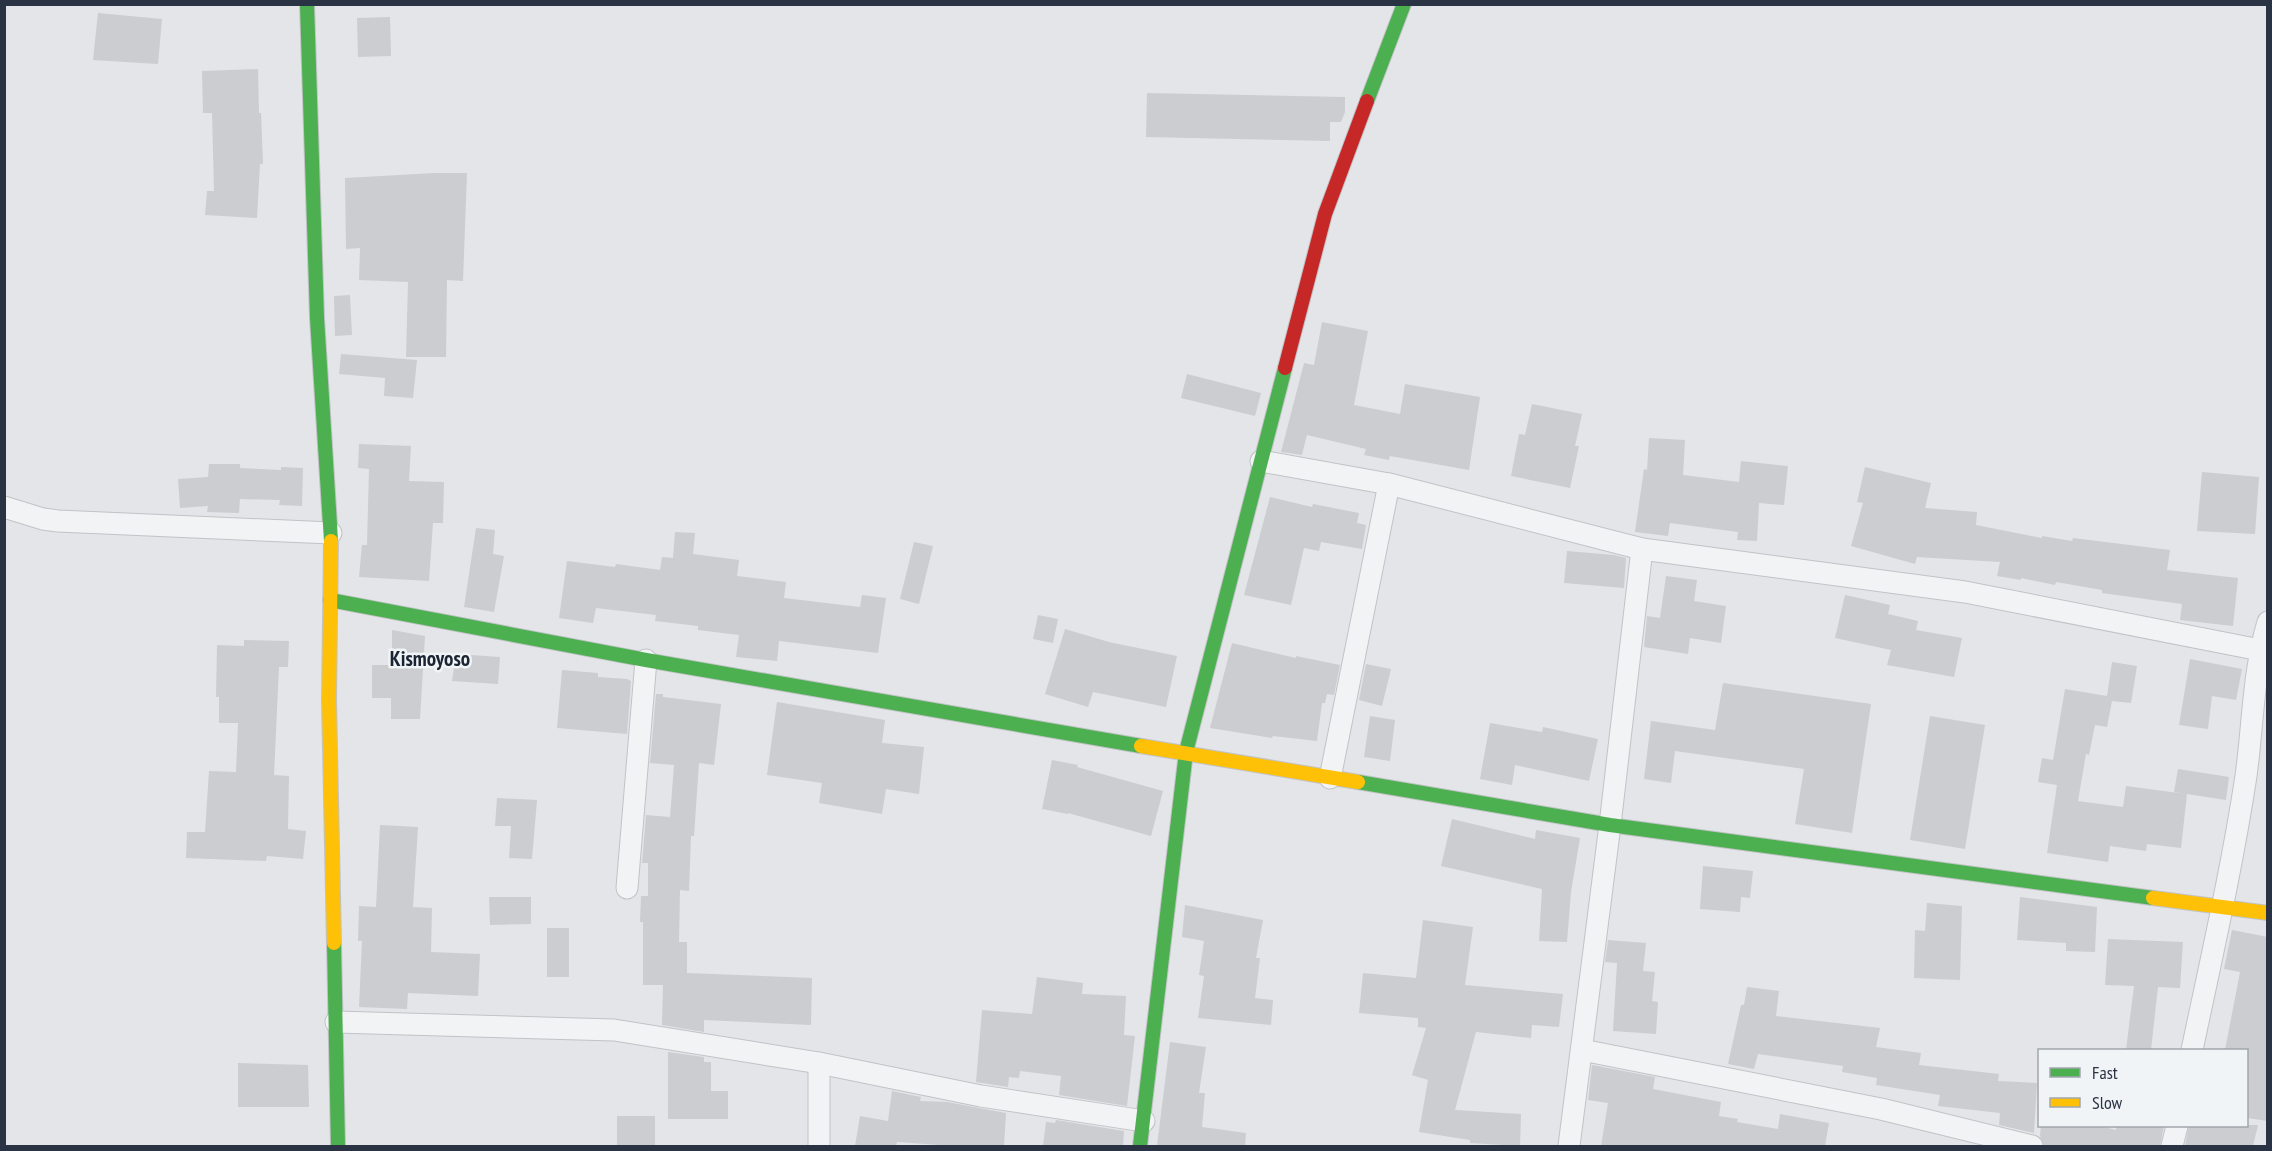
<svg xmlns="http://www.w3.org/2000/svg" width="2272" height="1151" viewBox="0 0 2272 1151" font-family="'PT Sans Narrow',sans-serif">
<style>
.building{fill:#cbcdd1}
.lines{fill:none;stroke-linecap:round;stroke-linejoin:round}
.street-casing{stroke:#c1c3c6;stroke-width:23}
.fast-casing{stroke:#c1c3c6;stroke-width:16}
.slow-casing{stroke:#c1c3c6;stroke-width:16}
.jam-casing{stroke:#c1c3c6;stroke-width:16}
.street{stroke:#f2f3f5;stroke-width:21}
.fast{stroke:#4caf50;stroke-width:14}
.slow{stroke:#ffc107;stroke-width:14}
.jam{stroke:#c62828;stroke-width:14}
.labels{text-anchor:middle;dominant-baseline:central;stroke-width:5;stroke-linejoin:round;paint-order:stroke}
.quarter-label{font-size:21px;font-weight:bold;fill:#1b2433;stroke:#f1f4f7}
</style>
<rect width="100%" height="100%" fill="#e3e5e8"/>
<!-- building -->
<g class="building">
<path d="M98 13 162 19 158 64 93 60Z"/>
<path d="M390 17 391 56 358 57 357 18Z"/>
<path d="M258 69 259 113H261L263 164H260L257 218 205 215 207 191H214L212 113H203L202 71Z"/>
<path d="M1147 93 1345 97V112L1341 122H1330V141L1146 137Z"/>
<path d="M435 173H467L463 281 447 280 446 357H406L408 282 359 280 360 248 346 249 345 178Z"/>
<path d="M350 295 352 335 335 336 334 296Z"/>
<path d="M1322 322 1368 331 1354 405 1400 414 1405 384 1480 397 1469 470 1390 456 1389 460 1364 455 1366 449 1307 435 1302 455 1281 452 1304 363 1314 365Z"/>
<path d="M341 354 417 360 413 398 384 396 385 378 339 374Z"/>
<path d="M1187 374 1261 393 1255 416 1181 398Z"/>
<path d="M1532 404 1582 414 1575 446H1579L1570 488 1511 476 1519 434 1525 435Z"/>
<path d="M1649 438 1685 440 1683 475 1739 482 1741 461 1788 466 1784 505 1759 503 1757 541 1737 540 1738 532 1670 523 1668 536 1635 532 1644 469 1647 470Z"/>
<path d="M359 444 411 446 409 481 444 482 443 523H433L429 581 359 577 362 545H367L369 469 358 468Z"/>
<path d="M209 464H240V468L281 470V467L303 468 302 506 279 505 280 500 240 499 239 513 207 512 208 506 180 508 178 479 208 477Z"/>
<path d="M1865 467 1931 483 1925 508 1977 512 1976 525 2042 538V536L2072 541 2073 538 2170 550 2167 570 2238 578 2233 626 2180 620 2182 604 2102 593V590L2056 582 2055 585 2021 578V580L1997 576 2000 562 1917 557 1915 564 1851 546 1863 503 1857 502Z"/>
<path d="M2202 472 2259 477 2255 534 2197 531Z"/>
<path d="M1270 497 1312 507 1313 504 1359 513 1357 523 1366 525 1362 549 1321 542 1319 551 1304 548 1291 605 1244 595Z"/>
<path d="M476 528 495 530 493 554 504 556 494 612 464 607Z"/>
<path d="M675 532 695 533 693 554 739 560 737 576 786 582 784 598 860 607 862 595 886 598 878 653 779 641 777 661 736 657 739 635 698 630V626L655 621 656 615 596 608 593 623 559 618 567 561 615 567 616 564 660 570 662 557 673 558Z"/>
<path d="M914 542 933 546 919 604 900 599Z"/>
<path d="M1567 551 1614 555 1626 558 1624 588 1564 583Z"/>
<path d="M1666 576 1697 580 1694 601 1726 606 1721 643 1690 638 1688 654 1644 647 1647 616 1660 618Z"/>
<path d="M1845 595 1890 605 1888 614 1918 621 1916 630 1962 638 1954 677 1887 665 1891 650 1835 638Z"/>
<path d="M1038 615 1058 619 1053 643 1033 639Z"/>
<path d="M1065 629 1109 642 1177 656 1166 707 1093 692 1088 707 1045 694Z"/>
<path d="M392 630 425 636 420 719H391V698H372V665H392Z"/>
<path d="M244 640 289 641 288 667H279L274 775 289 776 288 829 306 831 303 859 267 856 266 861 186 858 187 832H205L209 771 236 772 238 723H219V697H216L217 645 244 646Z"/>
<path d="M1232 643 1296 658V656L1340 665 1334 695 1327 694 1325 703H1322L1317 741 1273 736 1272 738 1210 728Z"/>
<path d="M456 654 500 657 498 684 452 681Z"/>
<path d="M2190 659 2242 669 2236 700 2212 696 2208 729 2179 725Z"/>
<path d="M2112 662 2137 666 2131 703 2112 701 2107 727 2095 725 2089 755 2086 754 2078 801 2123 807 2126 786 2186 794 2174 792 2178 769 2229 777 2226 800 2187 794 2181 848 2147 844 2146 851 2110 846 2108 862 2047 853 2057 785 2038 782 2042 758 2053 760 2065 689 2107 696Z"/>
<path d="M1366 664 1391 669 1382 706 1359 700Z"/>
<path d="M562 670 598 673V677L627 679 631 681 627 734 557 728Z"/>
<path d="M1723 683 1871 704 1852 833 1795 824 1804 769 1675 751 1671 783 1644 779 1651 721 1715 730Z"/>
<path d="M656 694H663V697L721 704 714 765 699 763 694 836H691L689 891 680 890 679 942H687V973L812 978 811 1025 704 1020V1032L662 1025 663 985H643V922H640L641 896H648V863H642L646 815 670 817 674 765 650 763Z"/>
<path d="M777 702 885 720 882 743 924 747 919 794 886 789 882 814 819 803 822 783 767 775Z"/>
<path d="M1370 716 1395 720 1390 761 1364 757Z"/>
<path d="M1930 716 1985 725 1965 849 1910 840Z"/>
<path d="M1490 723 1542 732 1543 727 1598 739 1589 781 1515 765 1512 785 1480 779Z"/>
<path d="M1052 760 1078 765 1077 767 1163 791 1151 836 1068 813V814L1042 809Z"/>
<path d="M497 798 537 800 532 859 509 858 511 826H495Z"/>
<path d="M1452 819 1535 839 1536 830 1580 838 1571 892 1567 942 1539 941 1542 889 1441 866Z"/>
<path d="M380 825 418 827 413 907 432 908 431 952 480 954 478 996 408 993 407 1009 359 1007 362 941H358L359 906 376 907Z"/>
<path d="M1703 866 1753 871 1750 898 1741 897 1740 912 1700 909Z"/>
<path d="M489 897H531V924L490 925Z"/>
<path d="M2020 897 2097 907 2095 952 2066 951V943L2017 940Z"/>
<path d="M1927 903 1962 906 1960 980 1914 978 1915 930 1925 931Z"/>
<path d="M1185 905 1263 920 1256 958H1260L1255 998 1273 1000 1271 1025 1198 1018 1204 976 1199 975 1204 941 1182 937Z"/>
<path d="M1423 920 1473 927 1465 985 1563 994 1559 1027 1532 1025 1531 1038 1476 1032 1455 1110 1521 1114 1520 1146 1470 1143V1140L1419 1132 1428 1080 1412 1075 1426 1028 1418 1027V1018L1359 1013 1363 973 1416 978Z"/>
<rect x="547" y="928" width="22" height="49"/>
<path d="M2232 930 2268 937V1121L2247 1118V1050H2225L2240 972 2224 969Z"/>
<path d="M2108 939 2183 942 2180 988 2158 987 2151 1050H2126L2134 986 2105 985Z"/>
<path d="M1608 940 1646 943 1643 971 1655 972 1652 1001 1658 1002 1656 1034 1613 1031 1617 963 1605 962Z"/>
<path d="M1037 977 1083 983 1082 994 1126 996 1124 1035 1135 1036 1127 1106 1059 1095 1061 1076 1020 1071 1019 1078 1009 1077 1008 1087 976 1082 982 1010 1032 1014Z"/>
<path d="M1747 987 1779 991 1776 1016 1880 1028 1876 1047 1921 1053 1919 1065 1999 1074 1998 1081 2037 1083 2034 1133 1999 1125 2000 1113 1938 1106 1940 1095 1876 1085 1877 1078 1842 1072 1843 1066 1758 1054 1754 1069 1728 1064 1741 1005H1744Z"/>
<path d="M1170 1042 1206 1047 1199 1093H1205L1202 1127 1246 1133 1245 1146H1157Z"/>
<path d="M668 1052 704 1057V1062H711V1091H728V1119H668Z"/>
<path d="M238 1063 308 1065 309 1107H238Z"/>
<path d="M1592 1065 1655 1077 1653 1089 1721 1102 1719 1116 1738 1119 1737 1122 1778 1129 1780 1114 1829 1123 1825 1146H1601L1608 1103 1588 1100Z"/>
<path d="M892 1091 921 1097 920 1101 947 1102 1006 1113 1004 1146H953L897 1142 896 1146H855L860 1116 888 1121Z"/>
<rect x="617" y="1116" width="38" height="30"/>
<path d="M1056 1120 1124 1131 1123 1146H1043L1046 1122 1055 1123Z"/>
<path d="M2041 1125H2096L2116 1130V1125H2164L2160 1146H2044L2040 1136Z"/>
<path d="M2189 1125H2258L2253 1146H2185Z"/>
</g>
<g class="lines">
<defs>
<g id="street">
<path d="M1261 461 1389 484 1642 549 1965 592 2260 650"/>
<path d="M4 507 43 519 58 521 331 533"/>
<path d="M1330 778 1389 484"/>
<path d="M627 888 646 660"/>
<path d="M336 1022 614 1030 819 1063 981 1096 1144 1121"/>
<path d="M1582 1050 1881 1109 2032 1146"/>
<path d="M2192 1050C2211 960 2232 868 2246 776 2253 725 2253 672 2268 622"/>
<path d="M819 1063V1146"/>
<path d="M1569 1146 1610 825 1642 549"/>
<path d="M2172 1146 2177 1126"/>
</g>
<g id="fast">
<path d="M307 4 317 318 331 541"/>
<path d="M1367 101 1404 4"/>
<path d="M330 600 646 660 1141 746"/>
<path d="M1358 782 1610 825 2153 898"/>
<path d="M334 943 338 1146"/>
<path d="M1140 1146 1186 752 1285 368"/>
</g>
<g id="slow">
<path d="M331 541 329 700 334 943"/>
<path d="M1141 746 1358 782"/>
<path d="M2153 898 2268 913"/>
</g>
<path id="jam" d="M1285 368 1325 214 1367 101"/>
</defs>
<!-- street casing -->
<use href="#street" class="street-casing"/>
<!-- fast casing -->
<use href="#fast" class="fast-casing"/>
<!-- slow casing -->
<use href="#slow" class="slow-casing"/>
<!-- jam casing -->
<use href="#jam" class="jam-casing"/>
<!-- street -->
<use href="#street" class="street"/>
<!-- fast -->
<use href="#fast" class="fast"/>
<!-- slow -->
<use href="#slow" class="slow"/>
<!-- jam -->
<use href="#jam" class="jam"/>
</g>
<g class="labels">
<!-- quarter labels -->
<g class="quarter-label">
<text x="430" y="658">Kismoyoso</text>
</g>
</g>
<!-- border -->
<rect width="2272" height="1151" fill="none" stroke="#293343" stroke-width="12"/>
<!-- legend -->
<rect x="2038" y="1049" width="210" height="78" fill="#f1f4f7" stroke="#a1a7af" stroke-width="1.5"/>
<rect x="2050" y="1068" width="30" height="9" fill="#4caf50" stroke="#a1a7af" stroke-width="1.5"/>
<text x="2092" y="1079" font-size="18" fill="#293343">Fast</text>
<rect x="2050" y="1098" width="30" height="9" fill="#ffc107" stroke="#a1a7af" stroke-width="1.5"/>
<text x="2092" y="1109" font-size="18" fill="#293343">Slow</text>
</svg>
